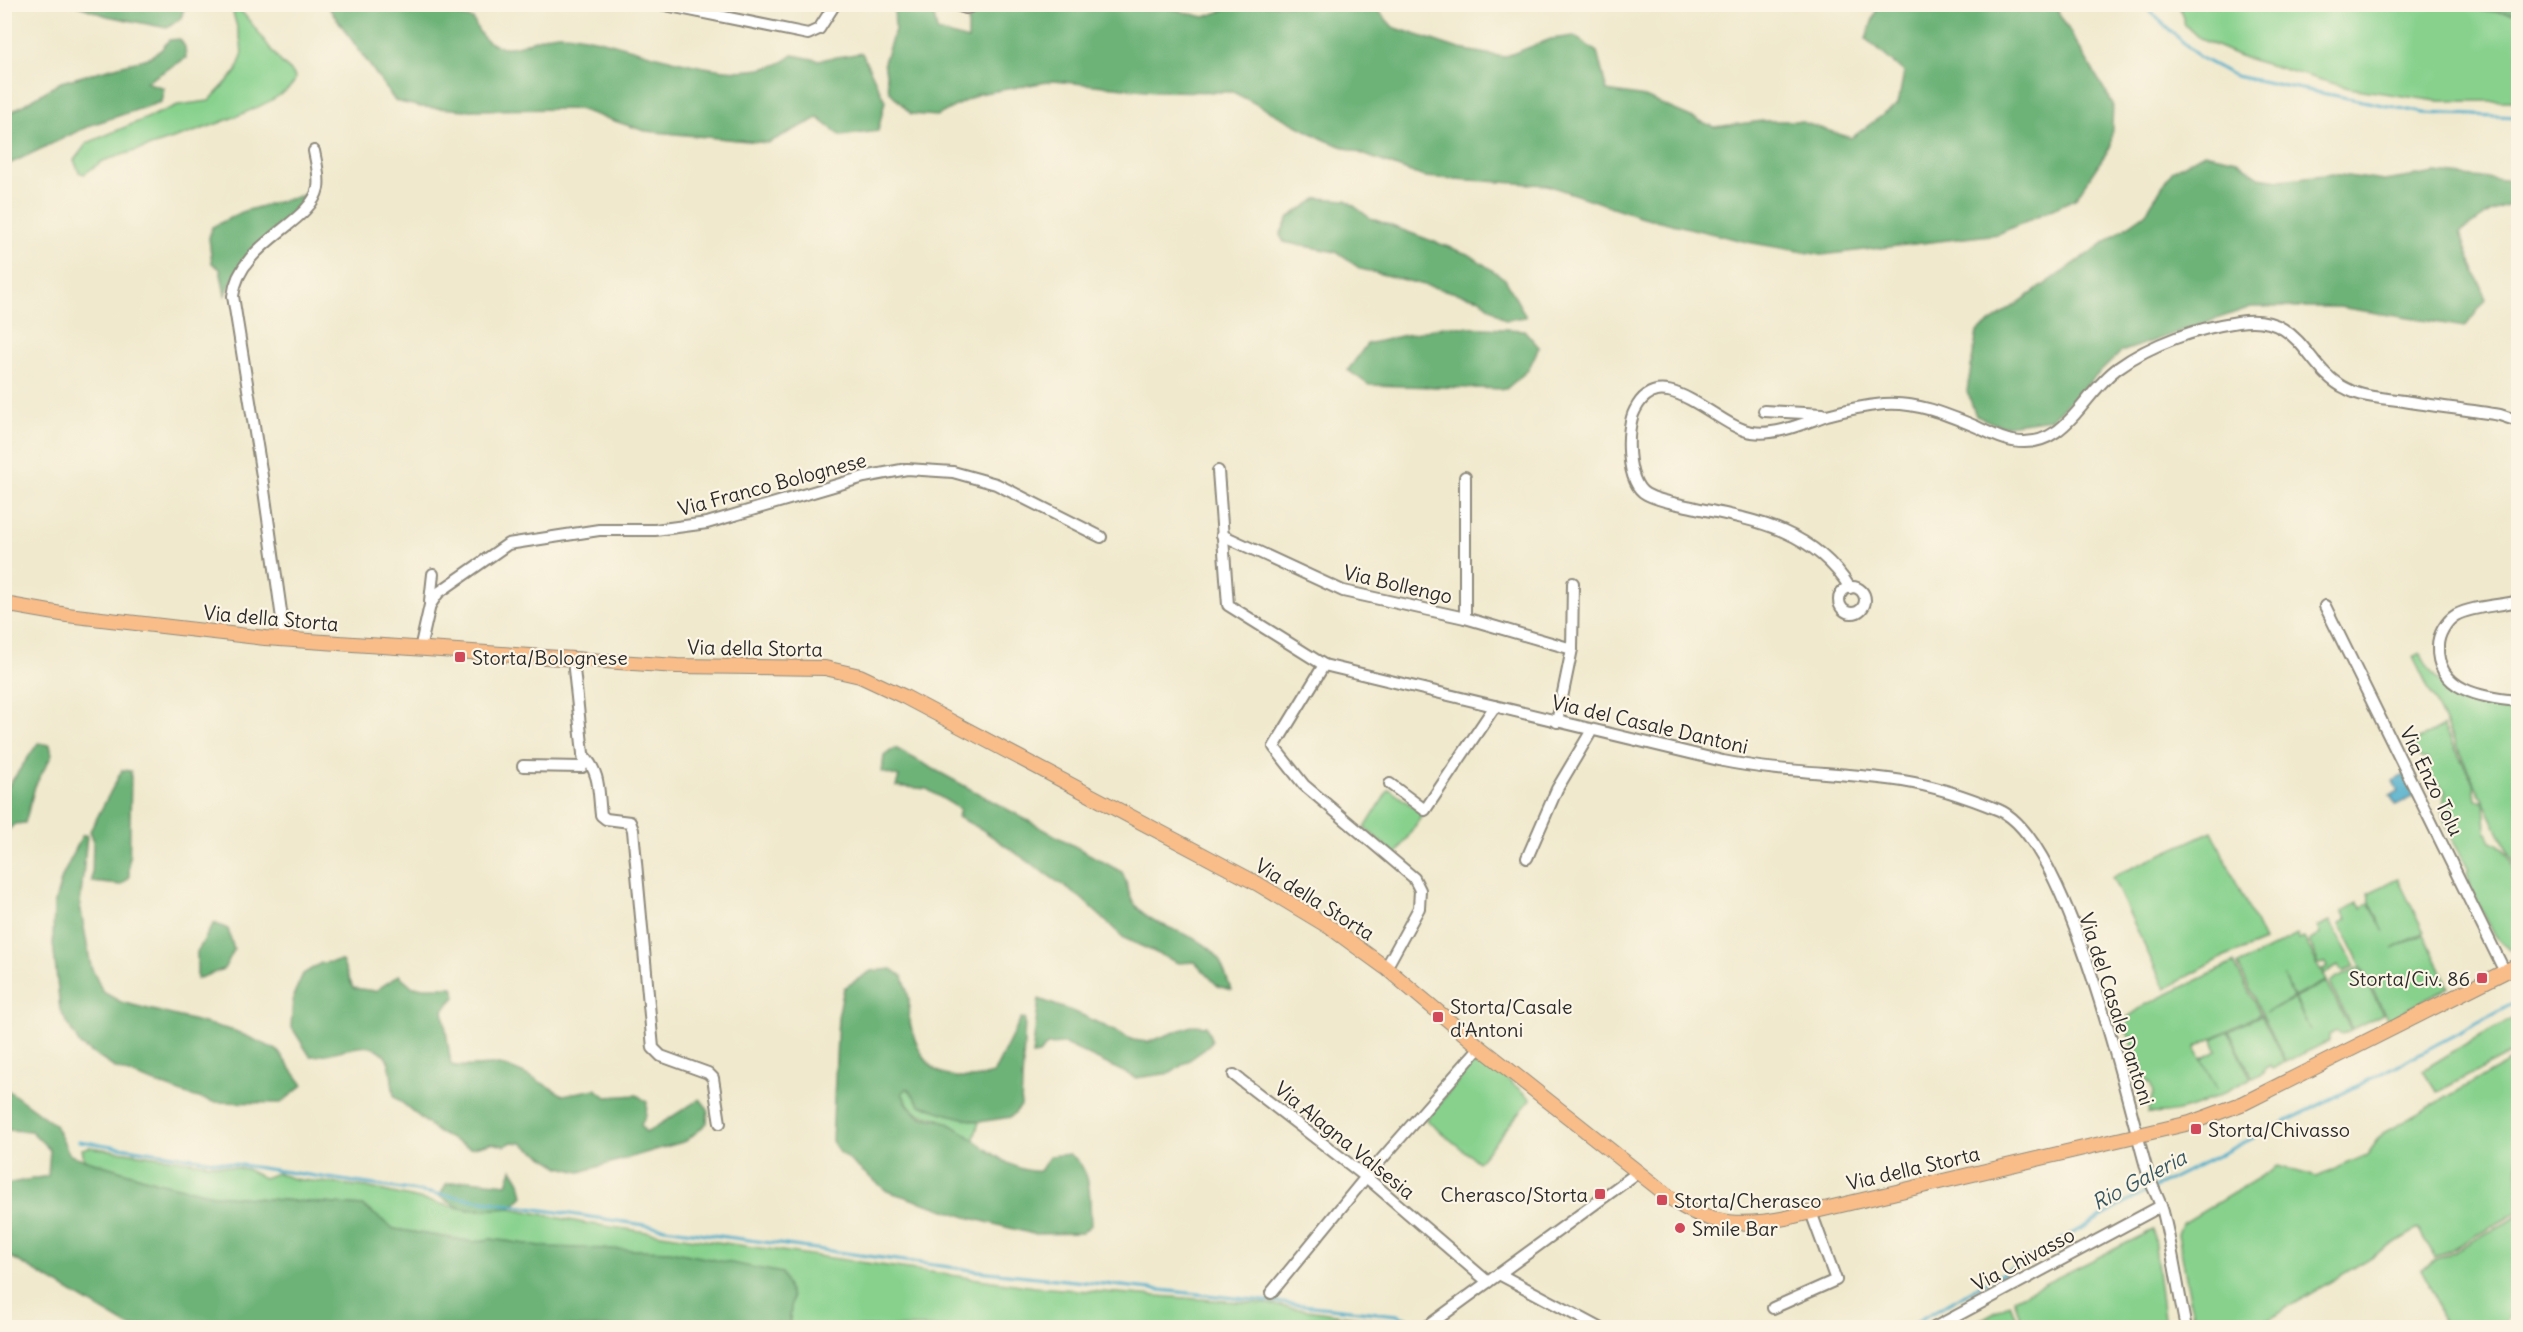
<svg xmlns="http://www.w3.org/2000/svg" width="2523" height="1332" viewBox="0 0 2523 1332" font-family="Delius,sans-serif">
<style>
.green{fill:#87d18d;stroke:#597e5c;stroke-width:1.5}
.forest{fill:#6db378;stroke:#4c6f52;stroke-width:1.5}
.water{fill:#4cadcb;stroke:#3c6c7b;stroke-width:1.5}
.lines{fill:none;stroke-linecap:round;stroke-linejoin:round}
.stream{stroke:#4cadcb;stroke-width:3}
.minor-casing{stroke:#8e8a7c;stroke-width:14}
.major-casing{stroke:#8e8a7c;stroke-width:16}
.minor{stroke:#fff;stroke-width:10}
.major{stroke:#f9bd89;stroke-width:14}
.poi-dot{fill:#d1495b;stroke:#fcf5e5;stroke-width:2}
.labels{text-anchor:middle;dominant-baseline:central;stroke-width:4.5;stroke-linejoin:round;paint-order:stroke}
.street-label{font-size:20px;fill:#2b2b2b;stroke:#fcf5e5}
.poi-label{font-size:20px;fill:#2b2b2b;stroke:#fcf5e5;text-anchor:start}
.water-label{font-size:21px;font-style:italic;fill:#375863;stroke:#fcf5e5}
</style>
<rect width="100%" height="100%" fill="#fcf5e5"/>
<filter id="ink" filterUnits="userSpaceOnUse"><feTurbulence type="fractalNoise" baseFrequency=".0167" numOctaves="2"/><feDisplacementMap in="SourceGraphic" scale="12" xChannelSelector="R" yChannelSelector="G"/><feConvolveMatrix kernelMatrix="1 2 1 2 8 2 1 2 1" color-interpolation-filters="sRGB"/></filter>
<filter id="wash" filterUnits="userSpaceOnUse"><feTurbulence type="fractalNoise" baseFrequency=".008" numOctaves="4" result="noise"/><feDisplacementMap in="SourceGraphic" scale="24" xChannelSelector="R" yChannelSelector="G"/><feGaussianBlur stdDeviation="1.35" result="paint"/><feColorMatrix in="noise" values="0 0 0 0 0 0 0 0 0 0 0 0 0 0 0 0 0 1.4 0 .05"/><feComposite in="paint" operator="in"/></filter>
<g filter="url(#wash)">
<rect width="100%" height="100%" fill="#f0e9cd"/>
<!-- green -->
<g class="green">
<path d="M231 5H235C253 22 265 43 281 62 285 67 296 73 295 79 291 107 133 151 103 161L84 174 79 172 74 160 87 143 178 105 209 101 236 72 242 56 241 42Z"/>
<path d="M2179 5H2518V101H2437L2349 88 2245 58 2200 39 2185 25Z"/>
<path d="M2420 653C2444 701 2468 703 2518 708V872L2413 657Z"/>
<path d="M2443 726 2474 784 2476 799 2484 803 2486 831 2491 841C2523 851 2519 919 2518 948L2509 950 2494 934 2471 889 2467 872 2469 869 2453 841 2442 812 2445 791 2431 778 2429 769 2431 765 2428 759 2421 758 2412 750 2415 741Z"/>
<path d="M1389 789 1423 814 1396 855 1365 828Z"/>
<path d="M2212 831 2264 941 2220 959 2165 989 2112 877Z"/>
<path d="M2398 879 2424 932 2392 949 2424 934 2449 987 2388 1020 2340 924 2347 919 2342 911 2357 903 2362 908 2369 903 2384 932 2370 902 2368 893Z"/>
<path d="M2330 921 2355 966 2343 972 2338 966 2325 974 2322 969 2327 967 2325 963 2319 964 2309 941 2320 934 2317 927Z"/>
<path d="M2297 935 2299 940 2304 938 2326 981 2294 997 2284 976 2293 998 2266 1012 2294 999 2310 1030 2295 998 2326 982 2351 1030 2342 1034 2336 1031 2329 1035V1041L2286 1062 2238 965Z"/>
<path d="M2234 963 2260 1014 2195 1047 2217 1089 2202 1059 2217 1051 2213 1039 2228 1031 2251 1078C2221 1094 2186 1117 2148 1113L2153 1093 2151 1085 2139 1073 2137 1055 2126 1030 2128 1017 2145 1005Z"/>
<path d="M2360 967 2383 1014 2352 1029 2330 984 2333 980Z"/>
<path d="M2261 1015 2285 1062 2273 1069 2269 1066 2264 1069 2263 1073 2253 1078 2229 1031Z"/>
<path d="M2518 1016V1050L2437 1092 2423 1070 2472 1040Z"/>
<path d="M2518 1057V1212L2436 1258 2418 1229 2255 1327H2195L2178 1234 2182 1224 2278 1166 2317 1177 2367 1155 2383 1133Z"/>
<path d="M1487 1062 1531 1099 1478 1162 1426 1120 1471 1065Z"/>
<path d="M908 1088 920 1105 979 1122 973 1142C964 1135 956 1127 946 1122 922 1109 918 1124 902 1093Z"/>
<path d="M89 1147 246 1169 264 1178 277 1173 294 1179 366 1187 468 1210 511 1208 584 1223 1035 1287 1266 1304 1396 1323 1400 1327H789L792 1297 548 1247 490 1239 474 1242 394 1229 363 1206 213 1195 157 1182 84 1159 82 1149Z"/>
<path d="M2518 1216V1306L2501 1327H2447L2441 1319 2435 1295 2421 1269Z"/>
<path d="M2153 1230 2165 1327H2023L2014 1299Z"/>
<path d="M2010 1303 2019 1327H1968Z"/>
</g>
<!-- forest -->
<g class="forest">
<path d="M76 5H185L181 18 167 28 107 16Z"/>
<path d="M327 5H426L439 11 473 19C478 31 482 40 495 45 518 54 541 32 562 34 624 37 740 99 793 55L818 60 862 53 885 101 878 131 841 136 818 118 768 143 645 131 578 109 467 110 421 107 395 101Z"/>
<path d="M2054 5 2113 104 2111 146 2075 199 1998 234 1822 255 1747 242 1639 216 1547 185 1424 177 1325 140 1233 92 1156 91 1053 81 978 94 937 116 911 114 889 91 884 62 895 30 894 5H932L937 31 968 40V20L990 5H1156L1204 17 1228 9 1229 5H1373L1393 27 1459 49 1504 57 1551 39 1574 36 1597 52 1607 91 1645 97 1714 127 1763 121H1799L1851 138 1898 104 1904 72 1866 39 1878 5Z"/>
<path d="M2448 5H2518V14H2510Z"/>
<path d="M180 39 185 47 186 58 146 82 164 88 161 102 91 125 5 166V116L61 82 148 58 161 50 169 40Z"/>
<path d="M2204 153 2237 160 2259 177 2280 180 2333 174 2384 181 2436 173 2513 181 2518 202 2490 212 2460 233 2486 300 2465 327 2339 307H2251L2121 352 2051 419 2000 426 1976 416 1967 391 1977 332 2145 214 2172 171Z"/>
<path d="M304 195 298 206 243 261 225 295 220 269 212 263 209 238 212 227 244 211Z"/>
<path d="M1318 198 1346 200 1370 218 1470 255 1505 279 1526 317 1505 320 1480 299 1361 269 1336 252 1284 242 1280 235 1289 217Z"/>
<path d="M1445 326 1524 330 1539 347 1528 370 1506 389 1369 385 1348 370 1367 344Z"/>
<path d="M38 743 50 745 52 755 35 786 25 823 15 824 5 833V791Z"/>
<path d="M895 748 1122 872C1127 881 1128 894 1133 902 1151 930 1196 930 1216 955 1223 964 1227 979 1231 990L1218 986 1195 962 1178 963 1124 938 1081 898 981 829 958 817 960 809 927 789 896 786 899 777 882 772 884 756Z"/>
<path d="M122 770 131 771 129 878 121 885 92 882 93 839 90 831Z"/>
<path d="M87 835 80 905 91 967 103 992 121 1002 235 1031 277 1050 303 1085 281 1103 213 1102 185 1094 115 1068 80 1045 60 1010 53 942 54 905 62 877 82 836Z"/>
<path d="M214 923 228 929 234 950 224 969 197 979V952Z"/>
<path d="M342 961 353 988 375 991 399 975 413 987H453L456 996 443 1010 451 1065C467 1069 482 1064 498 1065 513 1066 550 1087 563 1095L596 1089 606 1097 637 1095 647 1102 646 1115 641 1125 646 1133 700 1099 708 1109 707 1123 686 1141 580 1172 560 1167 522 1143 512 1142 505 1146 491 1143 470 1148 439 1133 394 1096C392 1086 392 1073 389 1063 375 1029 335 1058 310 1056L291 1026 294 994 303 974 321 963Z"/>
<path d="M892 969 903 977C905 984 908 992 909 1000 910 1007 908 1015 910 1023 922 1071 946 1087 993 1074L1021 1018 1025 1019 1021 1106 1011 1117 979 1122 947 1114 920 1105 908 1088 902 1093C906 1102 910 1110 918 1115 926 1120 938 1118 946 1122 974 1135 1007 1174 1040 1171L1050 1156 1070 1154C1094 1171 1089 1198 1091 1225L1082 1233 1033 1234 967 1217 887 1191 839 1152 832 1141 838 1017 844 988 871 971Z"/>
<path d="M1039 999 1082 1015 1133 1040 1148 1042 1194 1025 1206 1026 1212 1041 1205 1049 1171 1073 1136 1078 1065 1044 1047 1045 1039 1054 1032 1055Z"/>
<path d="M5 1088 55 1125 70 1155 157 1182 213 1195 363 1206 394 1229 407 1231 474 1242 490 1239 548 1247 670 1251 782 1273 792 1297 789 1327 192 1328 188 1325 130 1327 13 1258H5V1184L48 1176 50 1150 31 1131 5 1130Z"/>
<path d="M512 1169 520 1182 523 1196 511 1208C484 1210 462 1215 440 1196L446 1184 468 1180 507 1184Z"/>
</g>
<!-- water -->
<path class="water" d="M2404 775 2414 796 2396 805 2390 795 2398 791 2393 781Z"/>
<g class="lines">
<!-- stream -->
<g class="stream">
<path d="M2142 4 2199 57 2235 76 2424 113 2518 117"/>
<path d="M79 1141 719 1236 979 1271 1397 1315 1425 1326"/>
<path d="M1905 1328 2149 1190 2379 1075 2518 1001"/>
<path d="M2516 1328 2518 1325"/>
</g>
</g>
</g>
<g filter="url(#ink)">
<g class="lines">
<defs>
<g id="minor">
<path d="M660 4 808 34 819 29 835 4"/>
<path d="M953 4 966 8 979 4"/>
<path d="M1764 411 1823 414"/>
<path d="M1218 471 1228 605 1324 665"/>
<path d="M1465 477V618"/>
<path d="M1222 535 1343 591 1465 618 1572 649"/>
<circle cx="1852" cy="600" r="13"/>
<path d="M1850 588C1815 531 1757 520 1696 508 1680 504 1660 502 1646 494 1626 483 1625 428 1635 410 1661 357 1718 428 1752 432 1776 436 1804 423 1827 415 1845 410 1865 406 1884 404 1918 402 1946 414 1977 427 1988 432 2000 439 2013 441 2065 451 2083 393 2118 368 2151 344 2197 328 2238 322 2303 312 2304 369 2347 389 2364 398 2385 398 2404 401 2436 406 2468 410 2500 415L2518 421"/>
<path d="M430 601 433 574"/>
<path d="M2518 601C2499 606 2473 606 2456 615 2446 621 2438 635 2438 646 2436 691 2484 698 2518 701"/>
<path d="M2325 606 2505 972"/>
<path d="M285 640 262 476 233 296C239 242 311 224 318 188 320 176 316 162 314 151"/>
<path d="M420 649 430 605 438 593 508 544 599 530H655L707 523 864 477 907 469 953 472 996 484 1101 537"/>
<path d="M1557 722 1572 649 1573 583"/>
<path d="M583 755C601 773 598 791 601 815L606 819 630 822 633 830 653 1048 661 1056 708 1073 713 1078 720 1123"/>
<path d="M523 766 582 767 584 763 573 660"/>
<path d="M1390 784 1425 810 1495 706"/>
<path d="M1527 858 1557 789 1592 730"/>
<path d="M1386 968 1419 908 1420 890 1414 878 1304 785 1274 747 1324 665 1723 761C1782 773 1843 772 1903 781 1934 786 1970 798 1999 810 2069 840 2126 1099 2148 1174 2152 1188 2161 1201 2164 1216 2173 1253 2178 1290 2186 1328"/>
<path d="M1234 1075 1366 1177 1488 1282"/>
<path d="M1499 1274 1600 1328"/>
<path d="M1271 1293 1366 1177 1480 1047"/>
<path d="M1773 1308 1836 1280 1811 1212"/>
<path d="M1425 1328 1637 1173"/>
<path d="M1934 1328 2161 1206"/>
</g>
<path id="major" d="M4 604 67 615 265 638 677 666 825 668 860 676 905 697 1258 884 1331 928 1386 968 1480 1047 1677 1203C1712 1226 1746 1226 1786 1218L2190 1123 2244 1103 2518 965"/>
</defs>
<!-- minor casing -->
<use href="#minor" class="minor-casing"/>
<!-- major casing -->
<use href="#major" class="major-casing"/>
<!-- minor -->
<use href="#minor" class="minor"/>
<!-- major -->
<use href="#major" class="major"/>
</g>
</g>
<!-- markers -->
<g class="poi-dot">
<rect x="454" y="651" width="12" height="12" rx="3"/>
<rect x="2476" y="972" width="12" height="12" rx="3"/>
<rect x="1432" y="1011" width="12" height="12" rx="3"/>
<rect x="2190" y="1123" width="12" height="12" rx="3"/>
<rect x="1594" y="1188" width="12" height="12" rx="3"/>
<rect x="1656" y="1194" width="12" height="12" rx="3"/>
<circle cx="1680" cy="1228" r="6"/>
</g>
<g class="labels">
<!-- street labels -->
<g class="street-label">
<text transform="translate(772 484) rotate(-15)">Via Franco Bolognese</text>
<text transform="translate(1398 584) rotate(13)">Via Bollengo</text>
<text transform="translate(271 618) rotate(5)">Via della Storta</text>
<text transform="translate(755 648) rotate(1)">Via della Storta</text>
<text transform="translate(1650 724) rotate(13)">Via del Casale Dantoni</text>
<text transform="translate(2432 781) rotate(64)">Via Enzo Tolu</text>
<text transform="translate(1315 899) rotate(32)">Via della Storta</text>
<text transform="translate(2117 1009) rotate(72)">Via del Casale Dantoni</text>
<text transform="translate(1345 1140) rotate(39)">Via Alagna Valsesia</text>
<text transform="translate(1913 1168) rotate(-13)">Via della Storta</text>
<text transform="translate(2023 1259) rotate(-28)">Via Chivasso</text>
</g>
<!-- poi labels -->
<g class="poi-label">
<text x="472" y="657">Storta/Bolognese</text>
<text x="2470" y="978" text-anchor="end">Storta/Civ. 86</text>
<text x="1450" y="1006">Storta/Casale<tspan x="1450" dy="23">d'Antoni</tspan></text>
<text x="2208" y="1129">Storta/Chivasso</text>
<text x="1588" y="1194" text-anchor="end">Cherasco/Storta</text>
<text x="1674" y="1200">Storta/Cherasco</text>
<text x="1692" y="1228">Smile Bar</text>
</g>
<!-- water labels -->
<g class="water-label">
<text transform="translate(2139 1180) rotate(-28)">Rio Galeria</text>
</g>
</g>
<!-- margin -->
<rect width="2523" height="1332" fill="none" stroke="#fcf5e5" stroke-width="24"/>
</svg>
